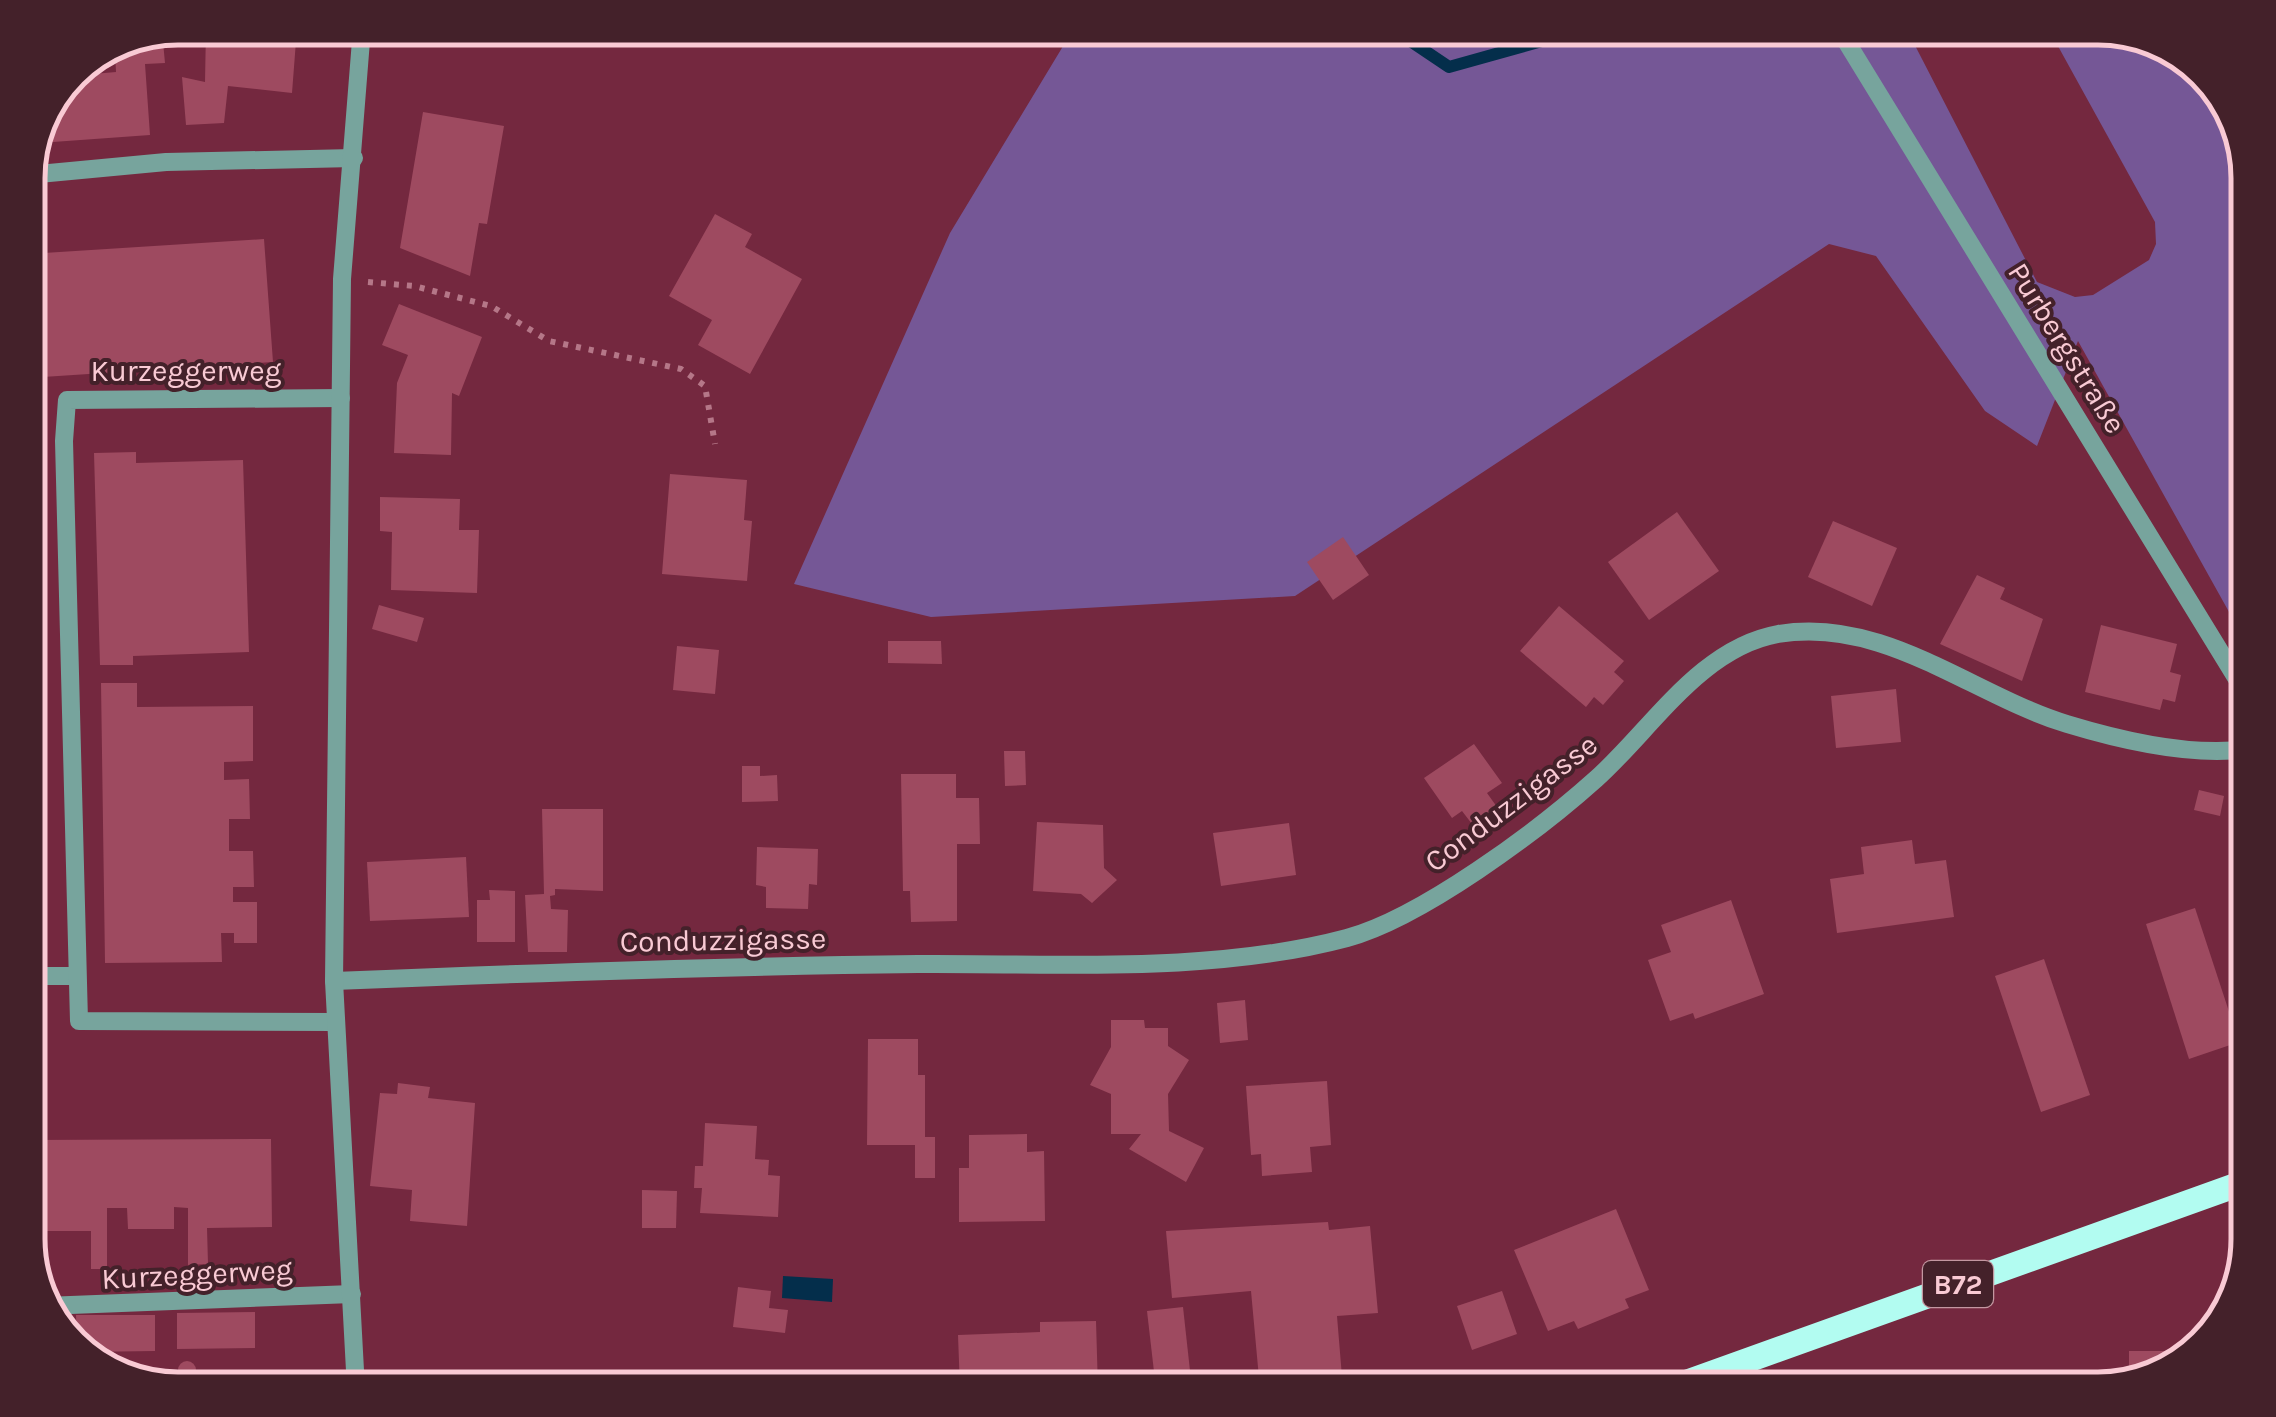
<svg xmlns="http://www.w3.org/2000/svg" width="2276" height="1417" viewBox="0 0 2276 1417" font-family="Karla,sans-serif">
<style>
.green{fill:#755796}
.water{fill:#042e4b}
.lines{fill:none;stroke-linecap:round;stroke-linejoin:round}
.stream{stroke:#042e4b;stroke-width:12}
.building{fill:#9e4a60}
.path{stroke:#b57788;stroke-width:6;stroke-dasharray:5 8;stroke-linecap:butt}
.minor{stroke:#77a49d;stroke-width:18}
.major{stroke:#b2fcf1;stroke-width:25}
.labels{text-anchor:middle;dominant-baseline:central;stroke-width:8;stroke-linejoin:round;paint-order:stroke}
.shield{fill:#44212a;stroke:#c397a1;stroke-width:2.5}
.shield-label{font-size:28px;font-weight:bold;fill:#f9cad4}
.street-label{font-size:30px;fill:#f9cad4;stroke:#44212a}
.rim{fill:none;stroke:#f9cad4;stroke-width:5}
</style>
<rect width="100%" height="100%" fill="#74283f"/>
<!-- green -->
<path class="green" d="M1074 28H1906L2037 282 2075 297 2093 295 2149 260 2156 244 2155 222 2048 28C2116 28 2186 41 2227 101 2239 119 2242 148 2248 168V646L2078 341 2037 446 1985 411 1876 256 1829 244 1295 596 931 617 794 584 950 233Z"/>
<!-- water -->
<path class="water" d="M783 1276 833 1279 832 1302 782 1298Z"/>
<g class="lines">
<!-- stream -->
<path class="stream" d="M1391 28 1449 67 1588 28"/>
</g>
<!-- building -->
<g class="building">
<path d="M206 28H297L292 93 228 86 224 123 186 125 182 77 205 82Z"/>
<path d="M163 42 165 63 145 64 150 135 39 143 59 101 71 100 70 76 116 72 115 53 137 44Z"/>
<path d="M423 112 504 126 487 224 479 223 470 276 400 248Z"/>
<path d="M715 214 752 234 745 247 802 279 750 374 698 345 712 320 669 296Z"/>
<path d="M264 239 273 362 43 377 40 336H33L28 254Z"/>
<path d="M399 304 482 337 459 396 452 393 451 455 394 453 397 383 408 355 382 345Z"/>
<path d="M136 452V463L243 460 249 652 133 656V665H100L94 453Z"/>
<path d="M670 474 747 480 744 520 752 521 747 581 662 574Z"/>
<path d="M380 497 460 499 459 530H479L477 593 391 590 392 532 380 531Z"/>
<path d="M1677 512 1719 571 1649 620 1608 562Z"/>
<path d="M1833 521 1897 548 1872 606 1808 577Z"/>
<path d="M1343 537 1369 575 1333 600 1307 562Z"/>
<path d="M1977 575 2005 588 2000 599 2043 619 2022 681 1940 644Z"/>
<path d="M379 605 424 618 417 642 372 629Z"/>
<path d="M1559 606 1624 661 1614 672 1624 681 1603 705 1594 697 1586 707 1520 651Z"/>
<path d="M2101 625 2177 644 2170 672 2181 675 2175 702 2163 699 2160 710 2085 692Z"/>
<path d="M888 641H941L942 664 888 663Z"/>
<path d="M677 646 719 650 715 694 673 690Z"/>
<path d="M101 683H137V707L253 706V761L224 762V780L249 779 250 819H229V851H253L254 887H233V902H257V943H234V933H221L222 962 105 963Z"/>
<path d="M1896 689 1901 742 1836 748 1831 696Z"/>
<path d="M1474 744 1502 783 1487 793 1497 807 1472 824 1462 811 1452 818 1424 778Z"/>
<path d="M1004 751H1025L1026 785 1005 786Z"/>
<path d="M742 766H760V776L777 775 778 801 742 802Z"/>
<path d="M901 774H956V798H979L980 844H957V921L911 922 910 891H903Z"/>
<path d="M2199 790 2224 796 2220 816 2194 810Z"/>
<path d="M542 809H603V891L555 889V895L550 896 551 909 568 910 567 952H528L525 895 544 894Z"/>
<path d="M1037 822 1103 825 1104 868 1117 880 1092 903 1081 894 1033 891Z"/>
<path d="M1289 823 1296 875 1221 886 1213 833Z"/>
<path d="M1912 840 1915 864 1946 860 1954 917 1837 933 1830 879 1864 874 1861 847Z"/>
<path d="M757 847 818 849 817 885 809 884 808 909 766 908V887L756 885Z"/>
<path d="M466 857 469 917 370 921 367 862Z"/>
<path d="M489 890 515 891V942H477V900H490Z"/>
<path d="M1731 900 1764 994 1695 1019 1693 1013 1670 1021 1648 960 1671 952 1661 925Z"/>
<path d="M2195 908 2239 1042 2189 1059 2146 924Z"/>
<path d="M2044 959 2090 1095 2041 1112 1995 976Z"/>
<path d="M1245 1000 1248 1040 1220 1043 1217 1003Z"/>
<path d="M1111 1020H1144L1145 1028H1168V1046L1189 1060 1168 1094 1169 1131 1204 1148 1186 1182 1129 1149 1141 1134H1111V1094L1090 1085 1111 1047Z"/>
<path d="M868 1039H918V1075H925V1137H935V1178H915V1145H867Z"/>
<path d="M1327 1081 1331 1145 1310 1147 1312 1172 1262 1176 1261 1154 1251 1155 1246 1086Z"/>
<path d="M398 1083 430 1087 428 1098 475 1103 467 1226 410 1221 412 1190 370 1186 380 1093 397 1094Z"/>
<path d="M705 1123 757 1126 755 1159 769 1160 768 1175 780 1176 778 1217 700 1213 702 1188H694L695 1166H703Z"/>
<path d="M1027 1134V1152L1044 1151 1045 1221 959 1222V1168H969V1135Z"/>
<path d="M271 1139 272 1227 207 1228 208 1264 188 1265V1208L174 1207V1229H128L127 1208H107V1269H91V1231H28V1140Z"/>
<path d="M642 1190 677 1191 676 1228H642Z"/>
<path d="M1616 1209 1649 1290 1625 1299 1629 1308 1578 1329 1574 1321 1548 1331 1514 1250Z"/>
<path d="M1328 1222 1329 1230 1370 1226 1378 1313 1337 1316 1343 1389H1260L1251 1291 1172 1298 1166 1231Z"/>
<path d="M738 1287 771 1291 769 1308 788 1310 785 1333 733 1327Z"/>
<path d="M1502 1291 1517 1334 1472 1350 1457 1306Z"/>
<path d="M1183 1307 1192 1389H1156L1147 1311Z"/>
<path d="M255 1312V1348L177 1349V1313Z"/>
<path d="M48 1315H68V1336L63 1331Z"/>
<path d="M76 1315H155V1351L83 1352 77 1345Z"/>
<path d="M1096 1321 1098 1389H960L958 1335 1040 1332V1322Z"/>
<path d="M2129 1351H2193L2173 1370 2129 1382Z"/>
<circle cx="187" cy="1370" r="9"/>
<path d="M290 1379 291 1389 178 1390 164 1385V1381Z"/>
</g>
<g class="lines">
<!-- path -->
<path class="path" d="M368 282 414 286 491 306 549 341 681 369 705 386 715 444"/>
<!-- minor -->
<g class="minor">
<path d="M1838 28 2248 697"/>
<path d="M28 175 166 162 354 158"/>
<path d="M28 976H74"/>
<path d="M334 981C529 973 723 966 918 964 1057 963 1212 974 1347 938 1421 918 1538 831 1596 779 1651 730 1700 648 1778 634 1884 616 1972 695 2067 724 2123 741 2192 757 2248 749"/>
<path d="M335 1022 79 1021 64 441 67 400 341 398"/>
<path d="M45 1306 352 1294"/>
<path d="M356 1389 334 981 342 279 362 28"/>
</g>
<!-- major -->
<path class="major" d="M1668 1389 2248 1181"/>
</g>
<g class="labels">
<!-- shield labels -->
<rect class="shield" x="1923" y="1261" width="70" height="46" rx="8"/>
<g class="shield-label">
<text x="1958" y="1284">B72</text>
</g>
<!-- street labels -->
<g class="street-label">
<text transform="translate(2067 348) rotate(58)">Purbergstraße</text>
<text x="186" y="371">Kurzeggerweg</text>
<text transform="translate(1511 803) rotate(-37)">Conduzzigasse</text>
<text transform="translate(723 940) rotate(-1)">Conduzzigasse</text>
<text transform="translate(197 1274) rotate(-3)">Kurzeggerweg</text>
</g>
</g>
<!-- crop -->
<path d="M0 0H2276V1417H0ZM178 45H2098A133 133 0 0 1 2231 178V1239A133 133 0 0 1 2098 1372H178A133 133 0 0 1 45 1239V178A133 133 0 0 1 178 45Z" fill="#44212a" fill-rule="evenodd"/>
<path class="rim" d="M178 45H2098A133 133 0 0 1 2231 178V1239A133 133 0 0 1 2098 1372H178A133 133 0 0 1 45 1239V178A133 133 0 0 1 178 45Z"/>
</svg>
